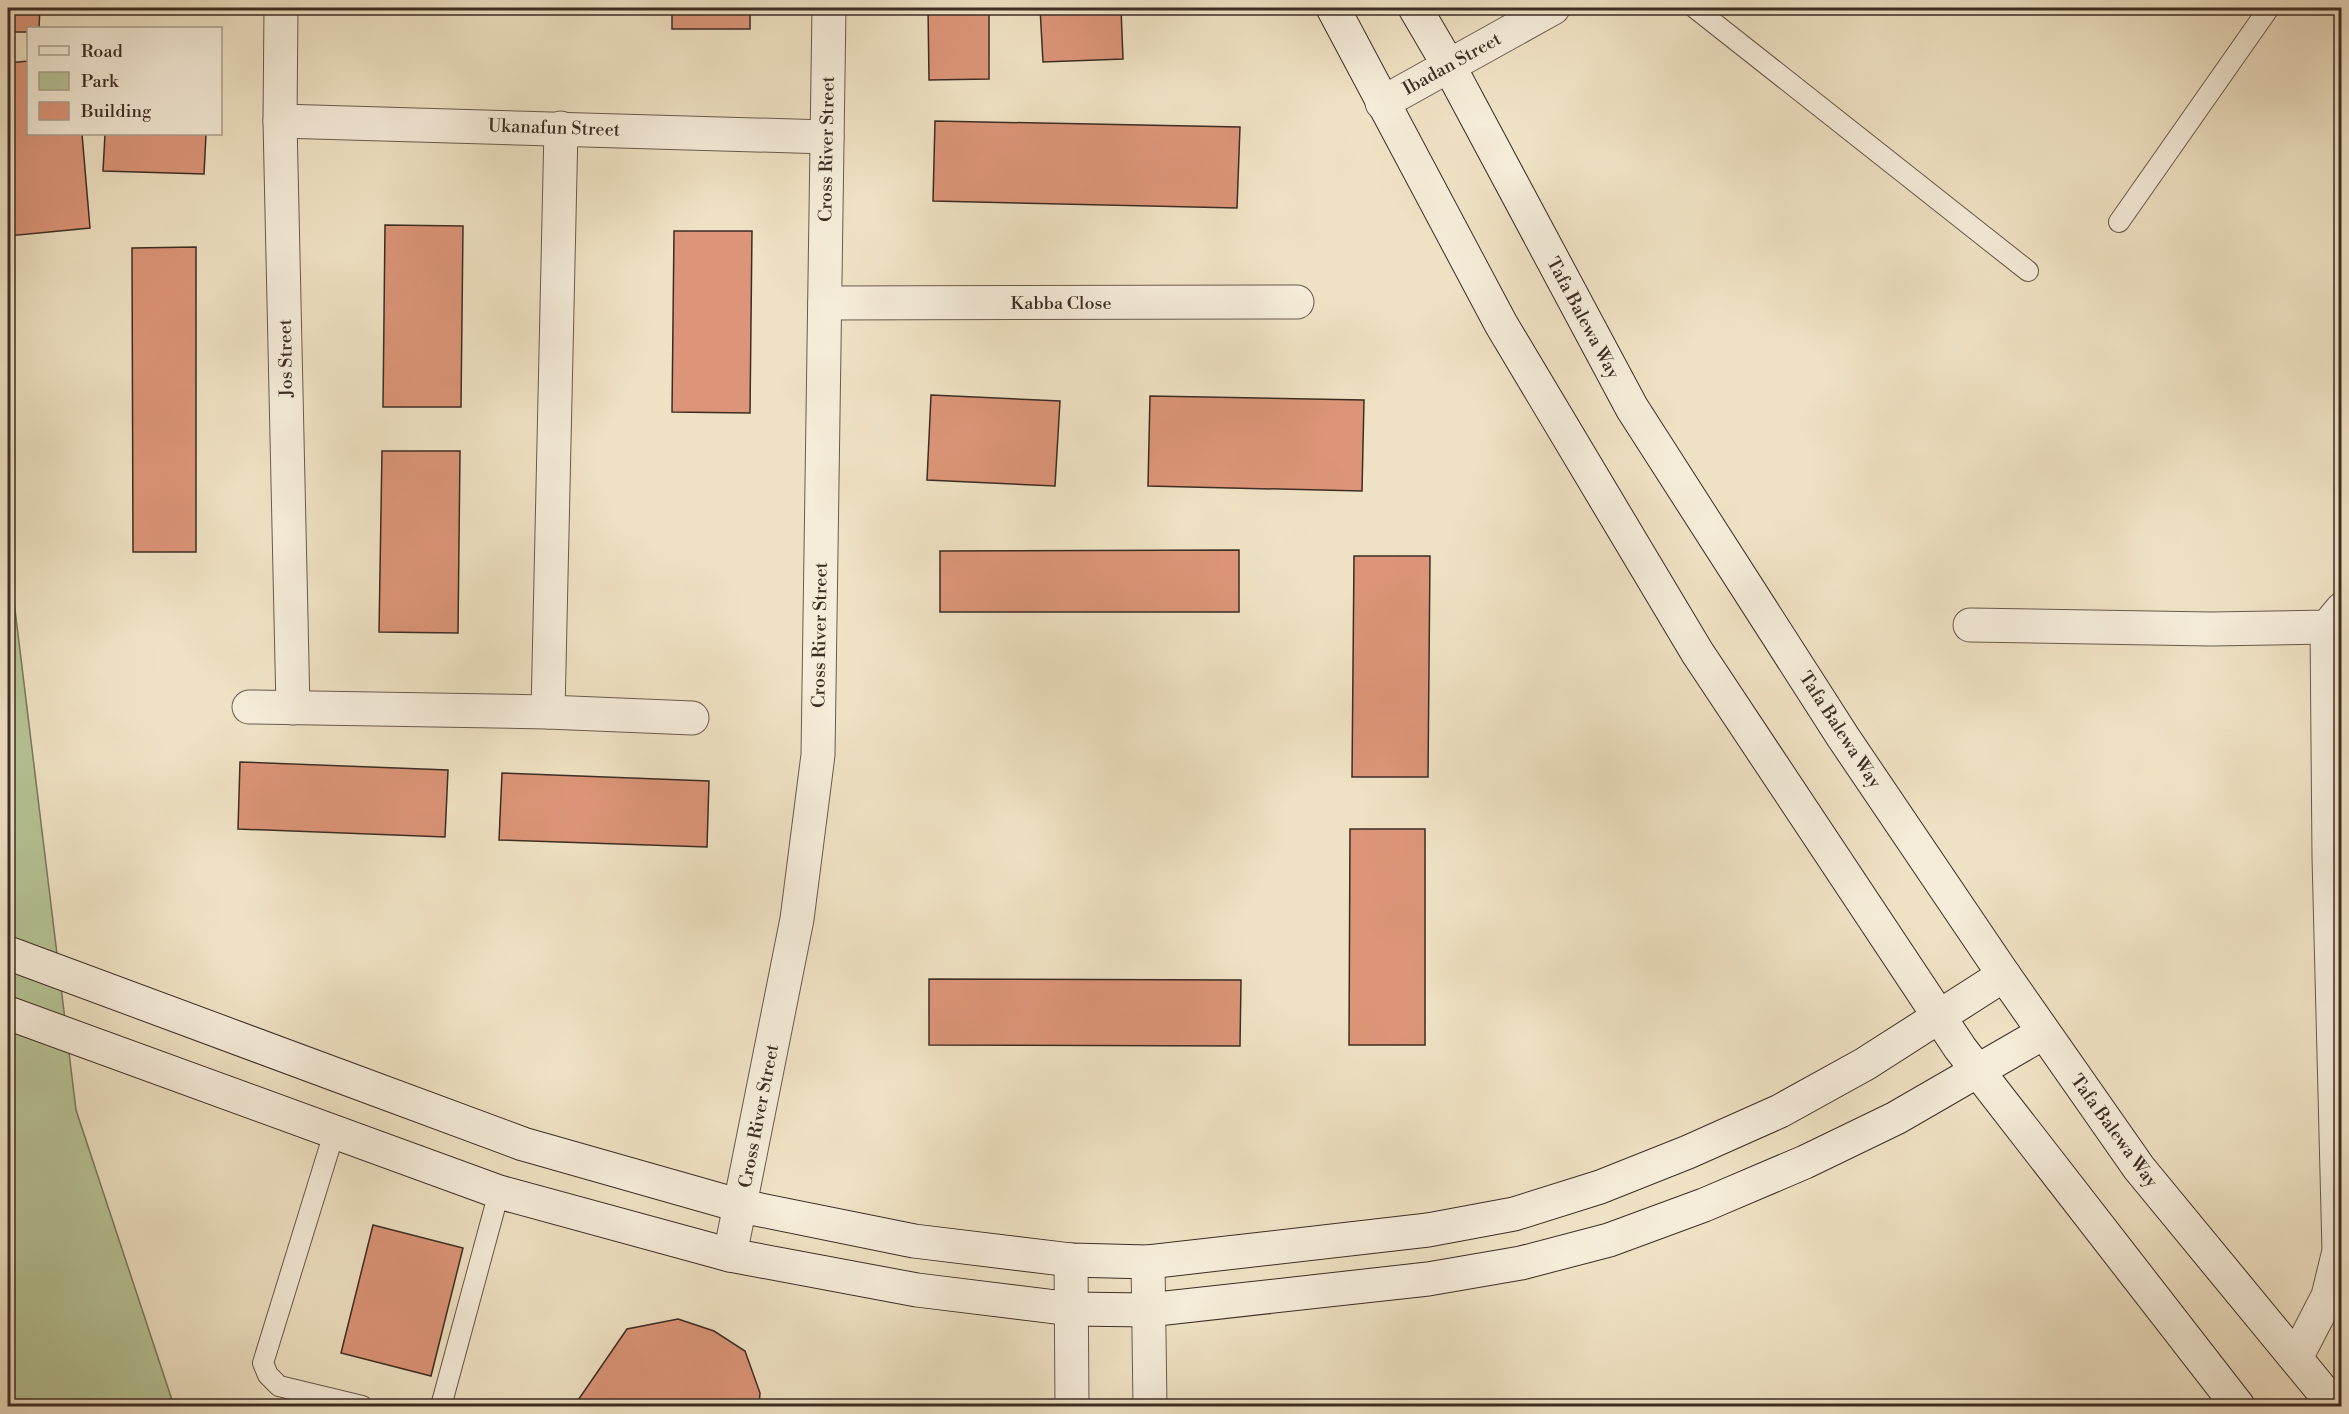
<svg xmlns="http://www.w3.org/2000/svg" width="2349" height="1414" viewBox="0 0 2349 1414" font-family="'Libre Bodoni',serif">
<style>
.green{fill:#b6c496;stroke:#79785d;stroke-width:1.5}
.building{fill:#dc9578;stroke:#3c2d24;stroke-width:1.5}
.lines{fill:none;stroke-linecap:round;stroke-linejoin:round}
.lane-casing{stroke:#695a4c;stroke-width:22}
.street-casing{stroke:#695a4c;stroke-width:35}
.secondary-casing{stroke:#3c2d24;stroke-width:35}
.lane{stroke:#f5ecd9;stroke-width:20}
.street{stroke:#f5ecd9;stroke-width:33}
.secondary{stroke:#f5ecd9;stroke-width:33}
.labels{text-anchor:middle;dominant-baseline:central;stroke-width:6;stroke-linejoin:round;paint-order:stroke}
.street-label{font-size:18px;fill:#3c2d24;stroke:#f5ecd9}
</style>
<rect width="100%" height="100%" fill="#efe2c4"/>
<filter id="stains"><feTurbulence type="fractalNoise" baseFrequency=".00333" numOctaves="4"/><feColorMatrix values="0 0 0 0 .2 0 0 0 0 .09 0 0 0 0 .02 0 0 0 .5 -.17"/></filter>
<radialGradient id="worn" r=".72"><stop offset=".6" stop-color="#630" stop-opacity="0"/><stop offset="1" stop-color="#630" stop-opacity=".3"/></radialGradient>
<!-- green -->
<path class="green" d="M8 552 76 1110 174 1406H8Z"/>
<!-- building -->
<g class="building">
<path d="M8 8H40L39 28H28V32H8Z"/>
<rect x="672" y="8" width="78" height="21"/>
<path d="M928 8H989V79L929 80Z"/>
<path d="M1040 8H1121L1123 59 1043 62Z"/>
<path d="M28 61V134H82L90 228 8 236V63Z"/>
<path d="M935 121 1240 127 1237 208 933 201Z"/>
<path d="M105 134H206L204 174 103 171Z"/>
<path d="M385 225 463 226 461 407H383Z"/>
<path d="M674 231H752L750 413 672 412Z"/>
<path d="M196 247V552H133L132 248Z"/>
<path d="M931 395 1060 401 1055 486 927 480Z"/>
<path d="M1150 396 1364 400 1362 491 1148 486Z"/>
<path d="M382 451H460L458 633 379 632Z"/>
<path d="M1239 550V612H940V551Z"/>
<path d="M1354 556H1430L1428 777H1352Z"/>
<path d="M240 762 448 770 445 837 238 829Z"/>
<path d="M502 773 709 781 707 847 499 840Z"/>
<path d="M1350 829H1425V1045H1349Z"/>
<path d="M929 979 1241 980 1240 1046 929 1045Z"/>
<path d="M373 1225 463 1248 431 1376 341 1353Z"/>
<path d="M678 1319 714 1331 745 1351 760 1393 759 1406H574L627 1329Z"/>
</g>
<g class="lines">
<defs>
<g id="lane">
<path d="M1695 8 2028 271"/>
<path d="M2119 222 2269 8"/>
<path d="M334 1133 263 1363 268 1375 279 1386 362 1406"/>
<path d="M441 1406 499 1192"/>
</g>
<g id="street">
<path d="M281 8 280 121 293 708"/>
<path d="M1382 103 1553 8"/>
<path d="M280 121 827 137"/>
<path d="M825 303 1297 302"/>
<path d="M1970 625 2211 629 2327 627 2342 609"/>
<path d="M249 707 548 712 692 718"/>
<path d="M548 712 561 128"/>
<path d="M730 1255 797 919 818 755 829 8"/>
<path d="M1071 1260 1072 1406"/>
<path d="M1148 1262 1150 1406"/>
<path d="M2296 1358 2328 1296 2339 1251 2329 857 2327 627"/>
</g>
<g id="secondary">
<path d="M1333 8 1501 324 1697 652 1960 1048 2238 1406"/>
<path d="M1415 8 1449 66 1632 408 1843 737 2004 975 2139 1168 2335 1406"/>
<path d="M8 953 523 1144 741 1206 914 1241 1071 1260 1148 1262 1428 1230 1514 1214 1600 1187 1688 1152 1780 1111 1865 1064 2004 975"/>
<path d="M8 1013 499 1192 730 1255 917 1290 1072 1309 1148 1310 1428 1279 1521 1263 1609 1240 1704 1205 1805 1162 1896 1118 2043 1033"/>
</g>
</defs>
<!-- lane casing -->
<use href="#lane" class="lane-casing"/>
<!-- street casing -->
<use href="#street" class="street-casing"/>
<!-- secondary casing -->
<use href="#secondary" class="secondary-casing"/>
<!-- lane -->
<use href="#lane" class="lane"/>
<!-- street -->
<use href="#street" class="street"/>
<!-- secondary -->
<use href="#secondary" class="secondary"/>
</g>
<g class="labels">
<!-- street labels -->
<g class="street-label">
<text transform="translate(1452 64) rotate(-29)">Ibadan Street</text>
<text transform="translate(554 128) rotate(2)">Ukanafun Street</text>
<text transform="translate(827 149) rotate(-89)">Cross River Street</text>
<text x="1061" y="303">Kabba Close</text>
<text transform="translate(1583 318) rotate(62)">Tafa Balewa Way</text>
<text transform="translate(286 358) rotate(-91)">Jos Street</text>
<text transform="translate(820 635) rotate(-89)">Cross River Street</text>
<text transform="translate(1840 730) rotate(57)">Tafa Balewa Way</text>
<text transform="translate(759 1116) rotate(-79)">Cross River Street</text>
<text transform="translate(2114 1131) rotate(54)">Tafa Balewa Way</text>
</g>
</g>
<!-- margin -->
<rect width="2349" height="1414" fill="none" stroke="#efe2c4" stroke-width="30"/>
<rect x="9" y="9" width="2331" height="1396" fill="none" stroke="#3c2d24" stroke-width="3"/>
<rect x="15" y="15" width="2319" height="1384" fill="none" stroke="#3c2d24" stroke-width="1.5"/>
<!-- legend -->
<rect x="27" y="27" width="195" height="108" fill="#f5ecd9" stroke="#aba091" stroke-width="1.5"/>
<rect x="39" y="46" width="30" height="9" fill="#f5ecd9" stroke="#aba091" stroke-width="1.5"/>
<text x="81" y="57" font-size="18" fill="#3c2d24">Road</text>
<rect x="39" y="72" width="30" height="18" fill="#b6c496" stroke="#aba091" stroke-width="1.5"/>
<text x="81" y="87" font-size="18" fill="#3c2d24">Park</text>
<rect x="39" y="102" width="30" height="18" fill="#dc9578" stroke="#aba091" stroke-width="1.5"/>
<text x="81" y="117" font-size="18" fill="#3c2d24">Building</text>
<rect width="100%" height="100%" filter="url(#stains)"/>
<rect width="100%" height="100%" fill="url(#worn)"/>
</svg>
